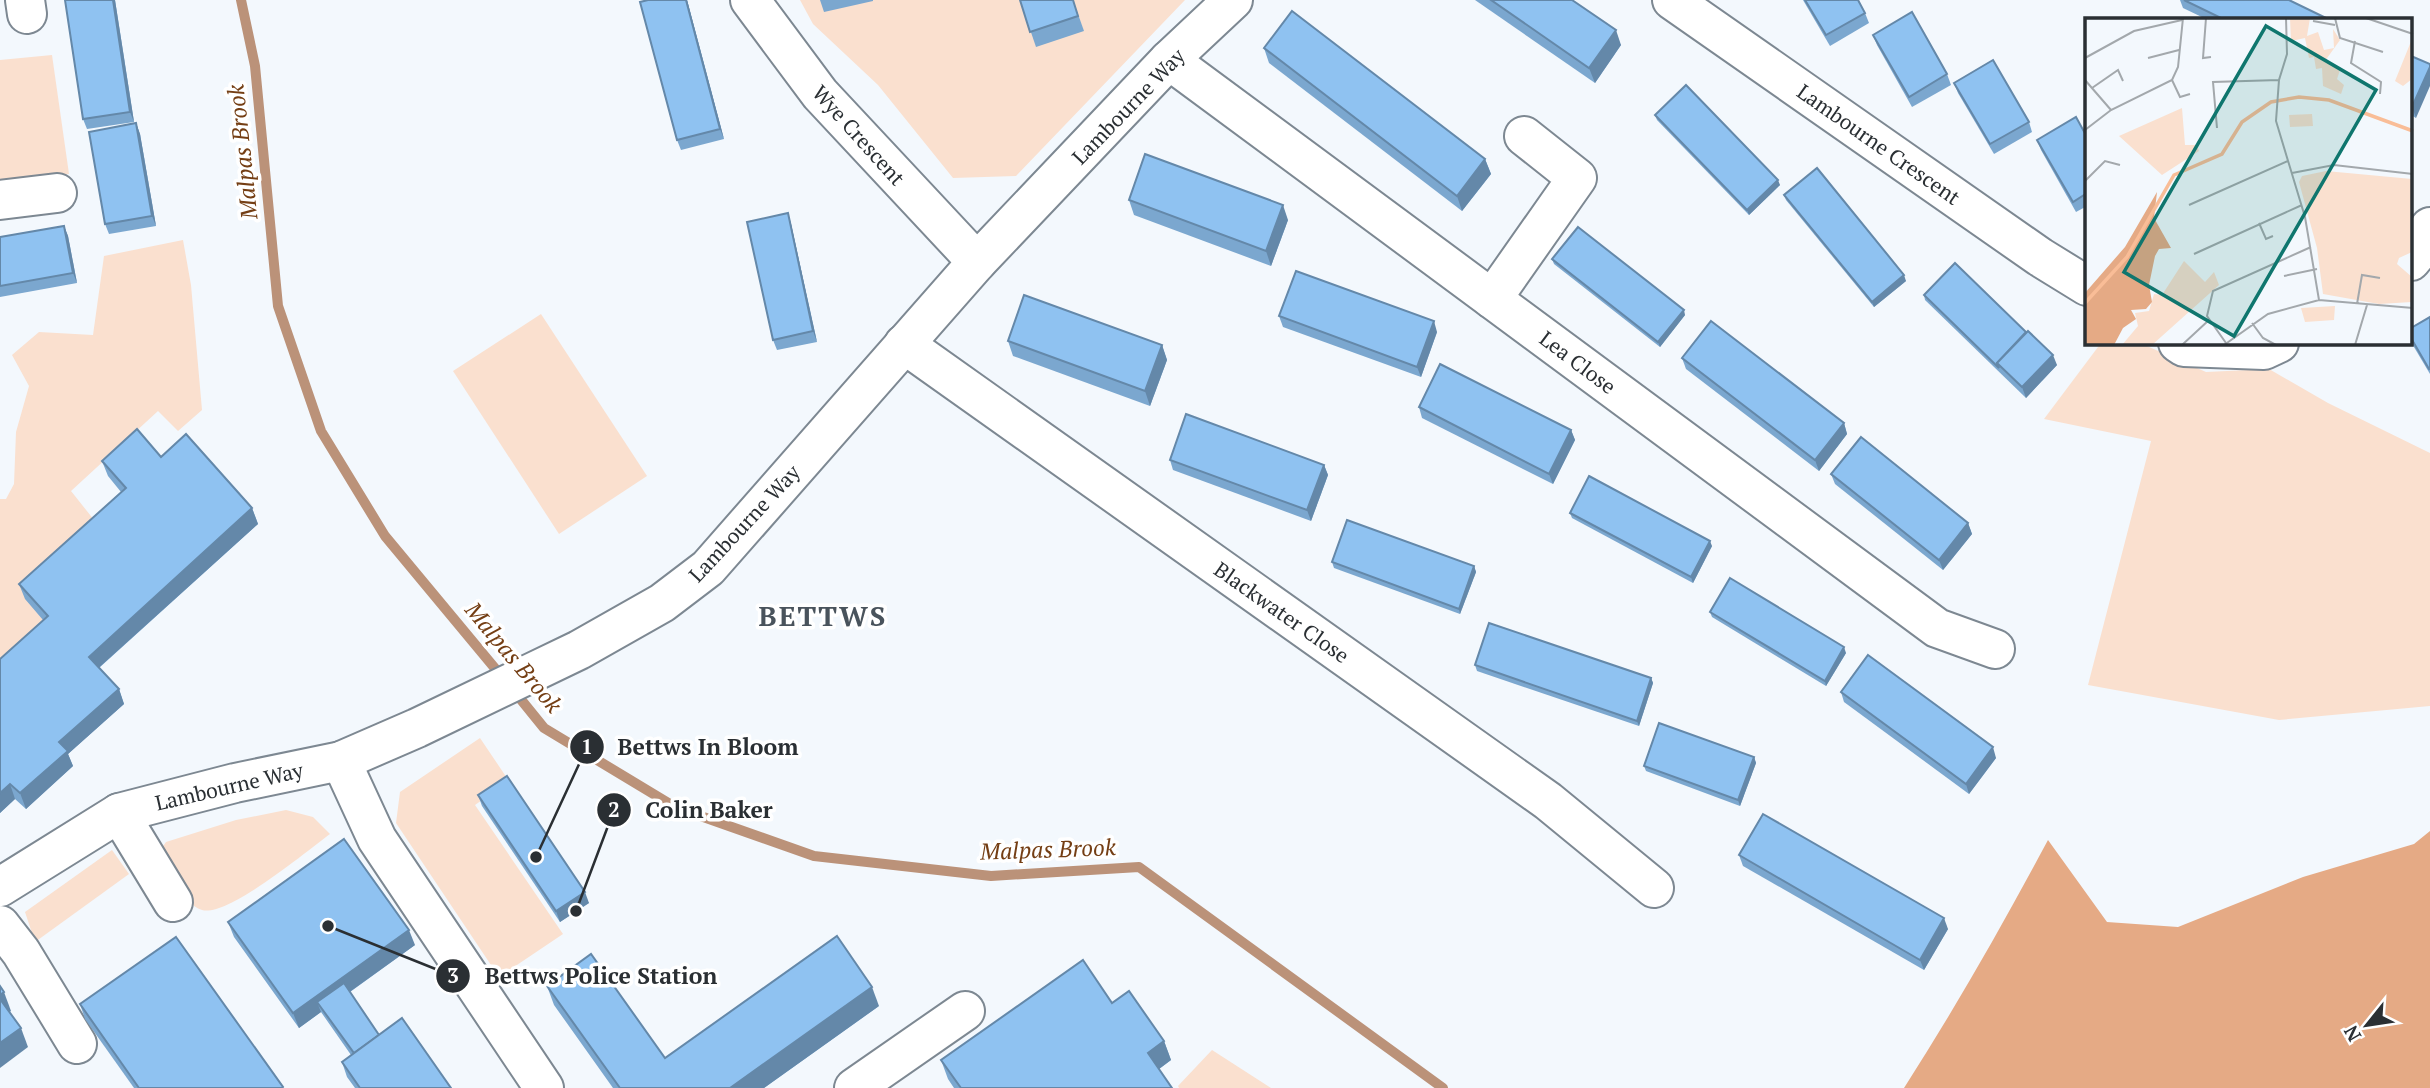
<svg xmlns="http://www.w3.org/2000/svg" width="2430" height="1088" viewBox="0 0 2430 1088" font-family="'PT Serif',serif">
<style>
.green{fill:#fae0cf}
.forest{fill:#e5aa85}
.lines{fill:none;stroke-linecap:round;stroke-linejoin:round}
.stream{stroke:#bb9279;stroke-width:10}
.minor-casing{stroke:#7d8892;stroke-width:42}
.minor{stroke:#fff;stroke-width:38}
.wall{fill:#7ba7cf}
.shaded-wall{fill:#6488a9}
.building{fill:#8fc2f1;stroke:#6488a9;stroke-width:2}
.labels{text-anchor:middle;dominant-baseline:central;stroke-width:7;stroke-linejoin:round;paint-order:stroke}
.street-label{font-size:21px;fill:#2a2f33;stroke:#fff}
.water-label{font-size:23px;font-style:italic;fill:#743e14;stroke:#fff}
.district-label{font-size:28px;font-weight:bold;letter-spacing:2px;fill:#49535c;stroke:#fff}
.inset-river{fill:none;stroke:#f9bd97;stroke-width:3.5}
.inset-road{fill:none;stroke:#a3a8ac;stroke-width:2}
.view{fill:#0f766e;fill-opacity:0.15;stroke:#0f766e;stroke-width:3.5}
.inset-edge{fill:none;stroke:#2a2f33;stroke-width:3.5}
.leader{fill:none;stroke:#2a2f33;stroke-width:2.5}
.callout-dot{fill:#2a2f33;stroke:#fff;stroke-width:2.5}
.mark-label{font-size:21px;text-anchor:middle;font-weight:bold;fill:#fff}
.callout-label{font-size:23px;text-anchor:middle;font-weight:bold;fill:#2a2f33;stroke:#fff;stroke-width:7;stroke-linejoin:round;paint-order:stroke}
</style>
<rect width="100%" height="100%" fill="#f3f8fd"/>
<!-- green -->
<g class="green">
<path d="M800 0H1185L1016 176 953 178 878 85 813 24Z"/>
<path d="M52 55 69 174 0 181V60Z"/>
<path d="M183 240 191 285 202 410 178 431 158 411 71 491 102 530 53 631 0 678V499H6L14 484 16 432 29 386 12 355 39 332 93 335 104 256Z"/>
<path d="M541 314 647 476 559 534 453 371Z"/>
<path d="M2101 343H2140L2206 372 2269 369 2328 403 2430 453V706L2279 720 2088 685 2151 441 2044 419Z"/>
<path d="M480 738 509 781 475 805 563 934 499 977 396 823 400 792Z"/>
<path d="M286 810 313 817 330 834C307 851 228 917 202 910 191 907 187 897 181 887 173 875 164 864 161 849L166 842 236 820Z"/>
<path d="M112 850 129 874 35 942 25 912Z"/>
<path d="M1212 1050 1271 1088H1179L1178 1086Z"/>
</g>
<!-- forest -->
<path class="forest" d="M2430 831V1088H1904C1956 1007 2003 924 2048 840L2107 922 2178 927 2303 877 2414 844Z"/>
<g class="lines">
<!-- stream -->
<g class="stream">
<path d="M241 0 255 66 278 306 321 431 385 536 503 678"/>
<path d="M514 691 544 728 675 807 814 856 991 876 1139 867 1443 1088"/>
</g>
<defs>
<g id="minor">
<path d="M25 0 27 14"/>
<path d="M750 0 820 94 977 262"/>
<path d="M1672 0 2040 257 2087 286"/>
<path d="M1169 60 1937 628 1995 649"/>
<path d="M0 200 57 193"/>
<path d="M2411 261 2419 251 2430 227"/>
<path d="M1492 299 1577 178 1524 136"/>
<path d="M2178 343 2184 347 2264 350 2279 343"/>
<path d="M904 344 1548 801 1654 888"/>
<path d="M341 761 377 839 544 1088"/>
<path d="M119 813 173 902"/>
<path d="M0 887 119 813 235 783 341 761 417 728 579 650 662 603 708 568 977 262 1169 60 1233 0"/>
<path d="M0 925 21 952 77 1044"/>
<path d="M854 1088 965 1011"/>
</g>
</defs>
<!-- minor casing -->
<use href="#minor" class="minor-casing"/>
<!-- minor -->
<use href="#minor" class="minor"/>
</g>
<!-- wall -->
<g class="wall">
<path d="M115 0 134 122 87 129 83 119Z"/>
<path d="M687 0 724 139 681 150 677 140Z"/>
<path d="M820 0H873V1L824 12Z"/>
<path d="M1020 0H1073L1084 31 1036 47Z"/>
<path d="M1475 0H1572L1621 45 1595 83Z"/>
<path d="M1803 0H1858L1865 13 1869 23 1830 46Z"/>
<path d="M2180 0H2184L2328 19H2206L2183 8Z"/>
<path d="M1873 35 1947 74 1951 85 1912 107 1877 45Z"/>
<path d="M1264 48 1485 159 1491 174 1462 211 1269 63Z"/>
<path d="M2411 56 2416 118 2411 115Z"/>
<path d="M1954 83 2029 122 2032 132 1994 154 1958 93Z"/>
<path d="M1655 115 1780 185 1749 215 1657 120Z"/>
<path d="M136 123 140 134 156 226 109 234 105 224Z"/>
<path d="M2087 137V206L2076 212 2041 150 2037 140Z"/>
<path d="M1784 195 1906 281 1874 307 1786 200Z"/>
<path d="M1129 200 1288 220 1271 266 1134 215Z"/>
<path d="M788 213 791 224 817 342 777 350 773 340Z"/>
<path d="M64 226 68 236 77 283 0 297V237Z"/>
<path d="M1552 259 1685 315 1660 347 1554 264Z"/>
<path d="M1924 295 2057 365 2026 398 1925 300Z"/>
<path d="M1279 316 1437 332 1421 377 1283 327Z"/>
<path d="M2430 317V374L2411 342V328Z"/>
<path d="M1008 341 1162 345 1167 360 1150 406 1013 356Z"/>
<path d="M1682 358 1844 423 1847 434 1819 471 1686 369Z"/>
<path d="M1419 407 1571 430 1575 440 1553 484 1422 418Z"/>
<path d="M161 457 252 508 258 524 99 668 119 689 124 704 68 754 73 766 26 809 15 799 0 813V659L43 620 25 599 19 584 121 492 108 476 102 461Z"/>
<path d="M1170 460 1324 465 1328 475 1311 521 1173 470Z"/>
<path d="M1831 474 1968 523 1972 534 1943 570 1835 484Z"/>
<path d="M1570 513 1712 546 1693 583 1572 518Z"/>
<path d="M1332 562 1474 566 1476 572 1460 614 1334 568Z"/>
<path d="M1710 612 1846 653 1826 686 1712 617Z"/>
<path d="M1475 665 1651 678 1653 683 1639 726 1477 671Z"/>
<path d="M1841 692 1996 758 1969 794 1844 702Z"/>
<path d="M1754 757 1756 763 1740 806 1646 771 1644 766Z"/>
<path d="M478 795 589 903 560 922 482 806Z"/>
<path d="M1739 855 1948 929 1924 970 1743 866Z"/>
<path d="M228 922 415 945 350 992 379 1035 451 1088H355L347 1077 342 1062 351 1055 321 1012 299 1028 234 937Z"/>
<path d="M176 937 283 1088H134L85 1019 80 1004Z"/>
<path d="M547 986 665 1058 879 1006 764 1088H613L554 1005Z"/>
<path d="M1112 1003 1164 1041 1171 1060 1159 1069 1172 1088H954L948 1079 941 1060Z"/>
</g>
<!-- shaded-wall -->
<g class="shaded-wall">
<path d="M113 0H115L134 122 130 112Z"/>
<path d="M686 0H687L724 139 720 129Z"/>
<path d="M1616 30 1621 45 1595 83 1589 68Z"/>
<path d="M2430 67V86L2416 118 2412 107Z"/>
<path d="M136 123 140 134 156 226 152 216Z"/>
<path d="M1485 159 1491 174 1462 211 1457 196Z"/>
<path d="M1778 180 1780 185 1749 215 1747 210Z"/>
<path d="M1283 205 1288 220 1271 266 1266 251Z"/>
<path d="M788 213 791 224 817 342 813 331Z"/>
<path d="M64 226 68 236 77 283 73 273Z"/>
<path d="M1904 275 1906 281 1874 307 1872 302Z"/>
<path d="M1684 310 1685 315 1660 347 1658 342Z"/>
<path d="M1434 321 1437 332 1421 377 1417 367Z"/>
<path d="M1162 345 1167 360 1150 406 1145 391Z"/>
<path d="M2053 355 2057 365 2026 398 2022 387Z"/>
<path d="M1844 423 1847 434 1819 471 1815 460Z"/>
<path d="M1571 430 1575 440 1553 484 1549 474Z"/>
<path d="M1324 465 1328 475 1311 521 1307 510Z"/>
<path d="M252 508 258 524 94 672 89 657Z"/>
<path d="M1968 523 1972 534 1943 570 1939 560Z"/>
<path d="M1710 541 1712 546 1693 583 1691 577Z"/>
<path d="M1474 566 1476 572 1460 614 1459 609Z"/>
<path d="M1844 647 1846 653 1826 686 1825 681Z"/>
<path d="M1651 678 1653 683 1639 726 1637 721Z"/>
<path d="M119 689 124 704 68 754 73 766 26 809 20 793 59 742Z"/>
<path d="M1993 747 1996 758 1969 794 1966 784Z"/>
<path d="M1754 757 1756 763 1740 806 1738 800Z"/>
<path d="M10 784 15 799 0 813V793Z"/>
<path d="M585 892 589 903 560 922 556 911Z"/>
<path d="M1944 918 1948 929 1924 970 1920 960Z"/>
<path d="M409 930 415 945 323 1011 317 1002 321 1012 299 1028 293 1013Z"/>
<path d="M872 987 879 1006 764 1088H730Z"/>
<path d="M4 992 11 1011 5 1015 0 1001V995Z"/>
<path d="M21 1028 28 1047 0 1068V1043Z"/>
<path d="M1164 1041 1171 1060 1155 1072 1148 1053Z"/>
</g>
<!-- building -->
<g class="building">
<path d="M65 0H113L130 112 83 119Z"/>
<path d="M648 0H686L720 129 677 140 640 2Z"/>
<path d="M1020 0H1073L1078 16 1030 32Z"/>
<path d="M1491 0H1572L1616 30 1589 68Z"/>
<path d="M1805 0H1858L1865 13 1826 35Z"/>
<path d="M2184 0H2289L2328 19H2223Z"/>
<path d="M1292 11 1485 159 1457 196 1264 48Z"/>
<path d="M1912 12 1947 74 1909 97 1873 35Z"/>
<path d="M2411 56 2430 64V67L2412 107 2411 106Z"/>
<path d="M1993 60 2029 122 1990 144 1954 83Z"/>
<path d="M1686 85 1778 180 1747 210 1655 115Z"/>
<path d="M2076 117 2087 137V193L2073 202 2037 140Z"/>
<path d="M136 123 152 216 105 224 89 132Z"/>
<path d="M1145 154 1283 205 1266 251 1129 200Z"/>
<path d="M1817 168 1904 275 1872 302 1784 195Z"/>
<path d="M788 213 813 331 773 340 747 222Z"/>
<path d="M64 226 73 273 0 286V237Z"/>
<path d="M1578 227 1684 310 1658 342 1552 259Z"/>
<path d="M1955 263 2026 332 1997 363 1999 368 1924 295Z"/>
<path d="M1296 271 1434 321 1417 367 1279 316Z"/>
<path d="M1024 295 1162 345 1145 391 1008 341Z"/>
<path d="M2430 317V369H2429L2411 338V328Z"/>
<path d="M1711 321 1844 423 1815 460 1682 358Z"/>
<path d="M2028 331 2053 355 2022 387 1997 363Z"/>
<path d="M1440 364 1571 430 1549 474 1419 407Z"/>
<path d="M1186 414 1324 465 1307 510 1170 460Z"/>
<path d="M137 429 161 457 186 434 252 508 89 657 119 689 59 742 68 751 20 793 10 784 0 793V659L48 616 19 584 126 488 102 461Z"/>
<path d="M1861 437 1968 523 1939 560 1831 474Z"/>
<path d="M1589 476 1710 541 1691 577 1570 513Z"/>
<path d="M1347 520 1474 566 1459 609 1332 562Z"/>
<path d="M1730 578 1844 647 1825 681 1710 612Z"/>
<path d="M1489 623 1651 678 1637 721 1475 665Z"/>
<path d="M1868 655 1993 747 1966 784 1841 692Z"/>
<path d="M1659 723 1754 757 1738 800 1644 766Z"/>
<path d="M507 776 585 892 556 911 478 795Z"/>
<path d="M1763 814 1944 918 1920 960 1739 855Z"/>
<path d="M344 839 409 930 293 1013 228 922Z"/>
<path d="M837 936 872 987 730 1088H620L547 986 591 954 665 1058Z"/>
<path d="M176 937 283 1087 282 1088H139L80 1004Z"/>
<path d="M1083 960 1112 1003 1129 991 1164 1041 1148 1053 1172 1088H961L941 1060Z"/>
<path d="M344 983 379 1035 354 1053 317 1002Z"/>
<path d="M0 986 4 992 0 995Z"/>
<path d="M0 999 21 1028 0 1043Z"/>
<path d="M402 1018 451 1088H360L342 1062Z"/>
</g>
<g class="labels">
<!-- street labels -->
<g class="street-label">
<text transform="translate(1128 106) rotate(-46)">Lambourne Way</text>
<text transform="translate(859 135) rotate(48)">Wye Crescent</text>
<text transform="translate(1879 144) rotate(35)">Lambourne Crescent</text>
<text transform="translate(1578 362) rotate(37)">Lea Close</text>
<text transform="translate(744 523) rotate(-47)">Lambourne Way</text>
<text transform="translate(1282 612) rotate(35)">Blackwater Close</text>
<text transform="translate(229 786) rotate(-13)">Lambourne Way</text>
</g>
<!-- water labels -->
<g class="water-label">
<text transform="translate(242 152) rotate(-96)">Malpas Brook</text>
<text transform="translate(514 657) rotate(50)">Malpas Brook</text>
<text transform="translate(1048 849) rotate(-2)">Malpas Brook</text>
</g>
<!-- district labels -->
<g class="district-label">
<text x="823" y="615">BETTWS</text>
</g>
</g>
<!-- overview -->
<g transform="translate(2085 18)">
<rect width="327" height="327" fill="#f3f8fd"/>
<path d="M205 0H225L222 18 233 14 239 32 249 30 248 11 255 22 240 43 255 52 252 61 259 67 256 76 238 68 237 50 231 51 229 39 224 40 220 20 206 23ZM327 21V61L318 68 310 63ZM97 90 100 127H112L114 133 77 157 34 118ZM227 96 228 108 205 109 204 97ZM241 153 327 161V234L314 240 312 246 327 259V284L294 286 238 276 232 230 214 164 217 158ZM99 243 120 264 129 254 134 267 67 327H37L53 308 50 295 64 293 69 276 77 277ZM250 288 249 302 220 304 216 290Z" fill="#fae0cf"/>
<path d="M72 174 69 200 86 230 74 231 70 238 64 267 67 284 61 291 46 292 51 301 38 310 29 327H0V275L40 229Z" fill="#e5aa85"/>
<path class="inset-river" d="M0 285 42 239 89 157 137 136 157 104 186 84 214 79 244 82 328 113"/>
<path class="inset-road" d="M121 0 118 40 126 39M201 0 202 36 194 62 191 103 220 199 234 282M250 0 255 20 298 34M281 0 328 16M228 3 250 7M270 23 266 45 296 64 295 76M0 40 49 13 97 2M63 40 94 32M0 62 26 92M87 62 95 79 105 76M7 70 33 52 38 63M132 110 128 64 194 62M0 112 26 92 87 62 93 49 98 0M207 155 249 147 328 156M0 163 20 143 35 147M104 187 203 143M174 205 181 221 188 218M109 236 217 187M199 258 232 251M272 286 277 257 295 260M167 305 178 320 191 327M141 325 122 298 128 273 226 229M97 327 124 302M139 327 183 296 234 282 328 290M270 327 282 287"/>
<path class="view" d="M181 8 291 72 149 318 39 254Z"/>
<rect width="327" height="327" class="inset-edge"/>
</g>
<!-- callouts -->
<path class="leader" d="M536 857L587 747M576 911L614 810M328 926L453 976"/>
<g class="callout-dot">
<circle cx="536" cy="857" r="7"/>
<circle cx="576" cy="911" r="7"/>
<circle cx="328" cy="926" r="7"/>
<circle cx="587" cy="747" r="18"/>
<circle cx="614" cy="810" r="18"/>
<circle cx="453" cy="976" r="18"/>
</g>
<g class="mark-label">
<text x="587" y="754">1</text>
<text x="614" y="817">2</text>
<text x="453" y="983">3</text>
</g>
<g class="callout-label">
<text x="708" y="755">Bettws In Bloom</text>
<text x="709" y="818">Colin Baker</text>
<text x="601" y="984">Bettws Police Station</text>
</g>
<!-- north arrow -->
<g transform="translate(2367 1025) rotate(240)" stroke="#ffffff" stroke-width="5" paint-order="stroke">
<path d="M0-5L12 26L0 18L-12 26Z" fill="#2a2f33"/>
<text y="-10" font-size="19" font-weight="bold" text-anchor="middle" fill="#2a2f33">N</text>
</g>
</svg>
